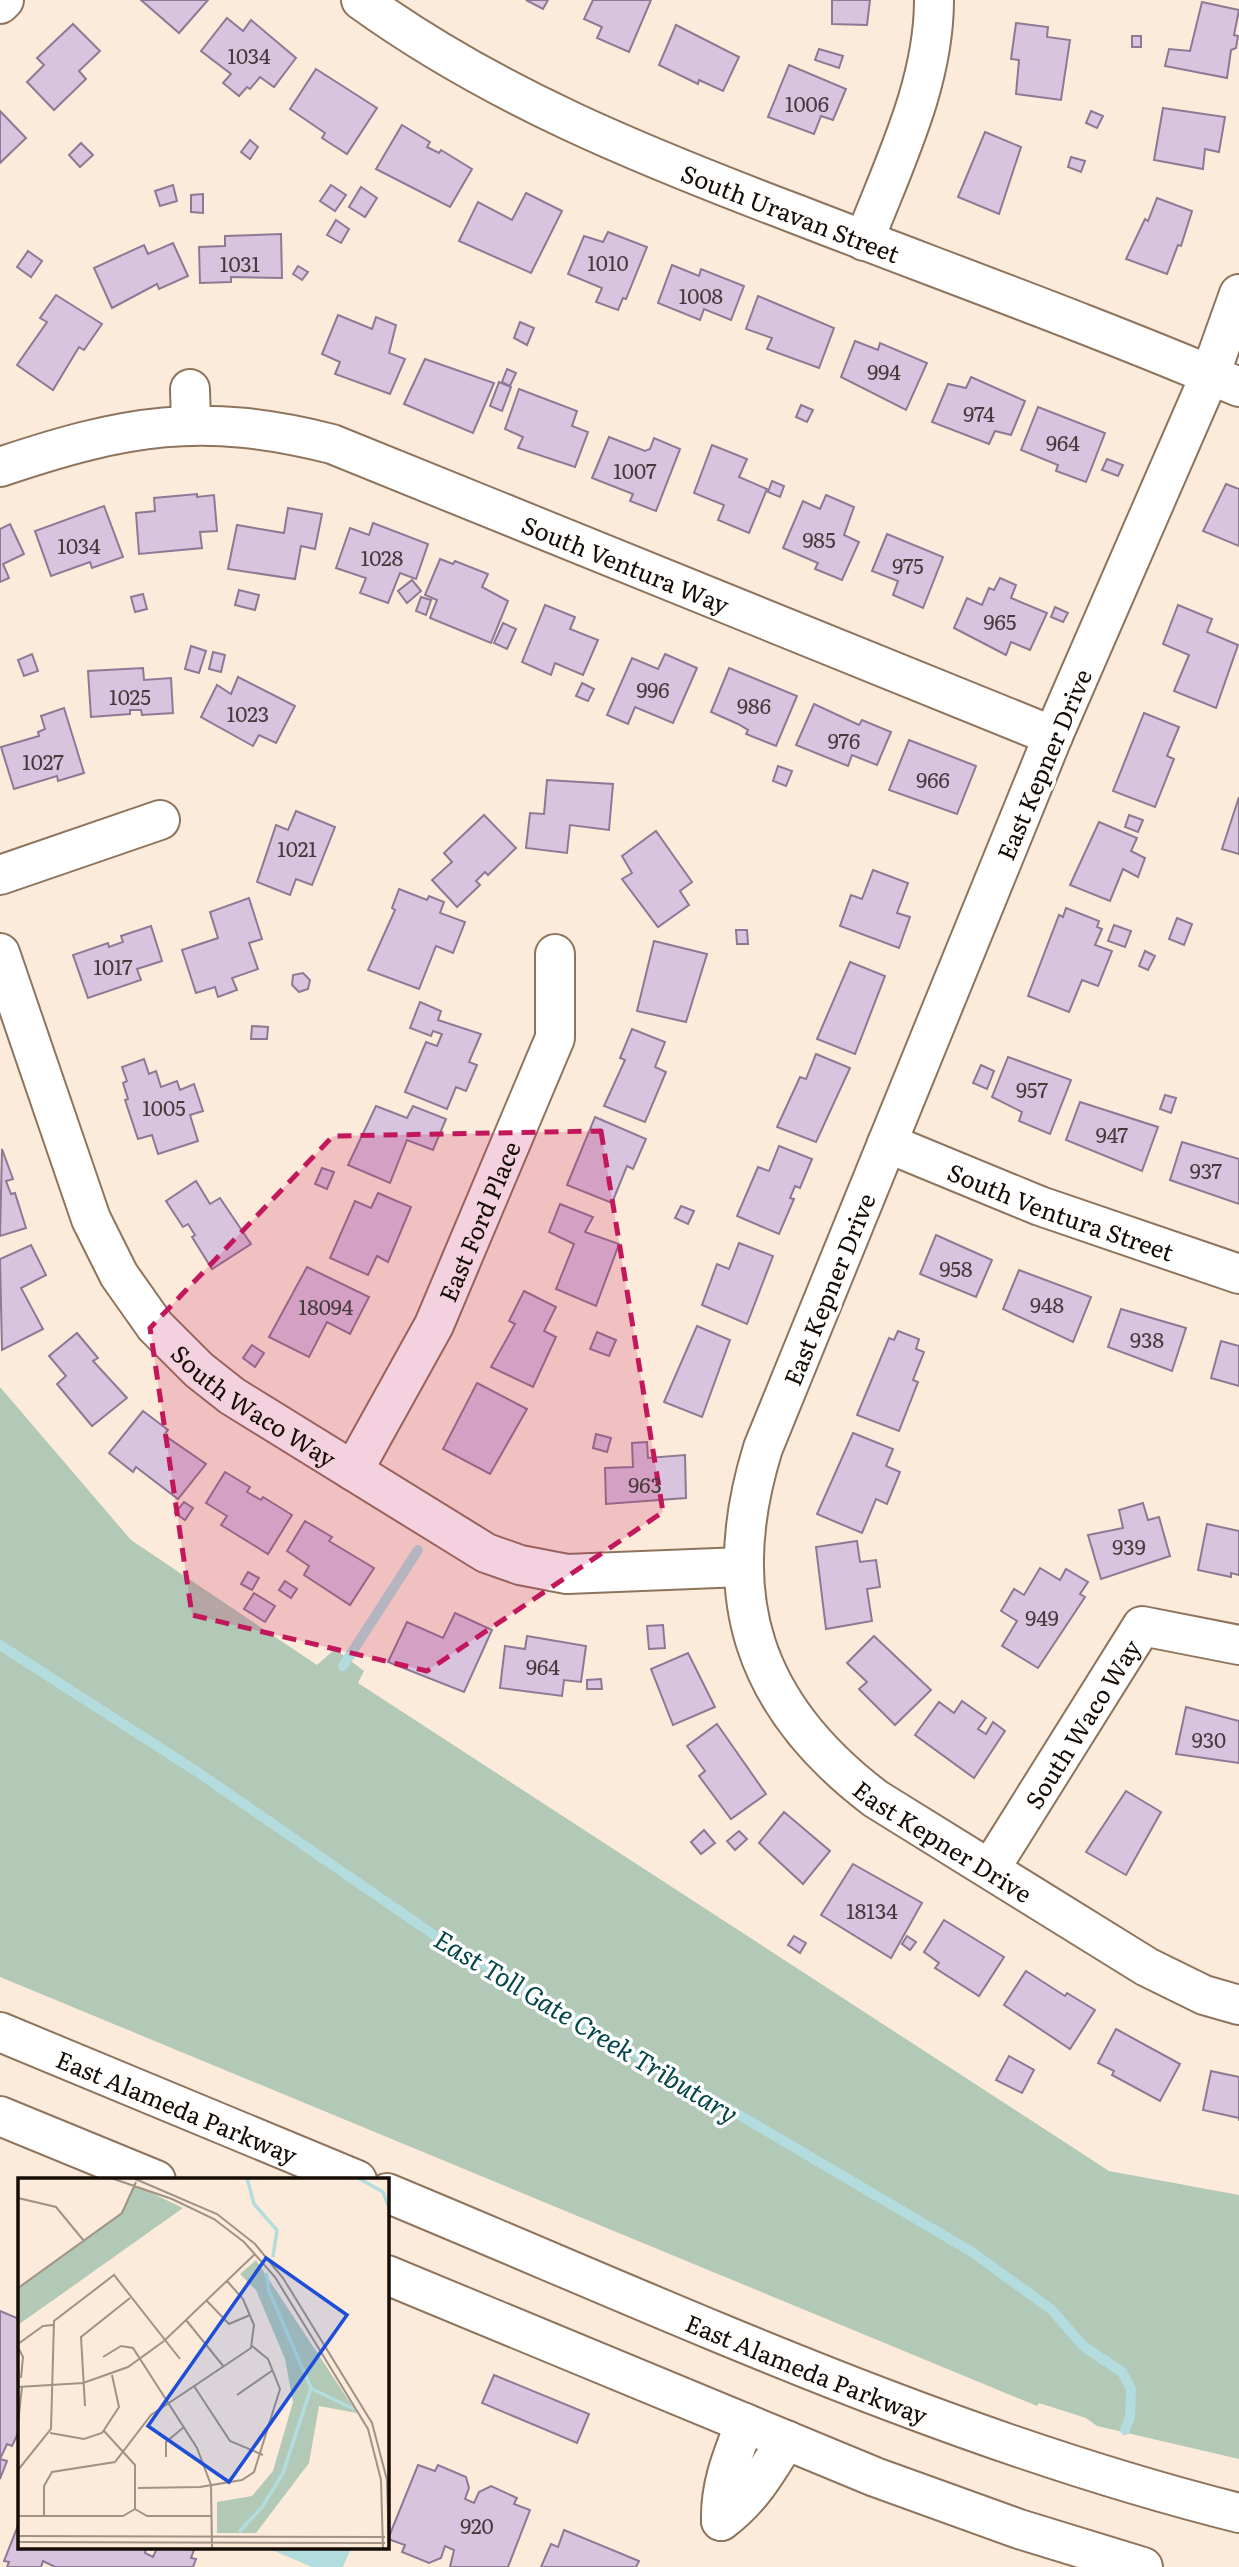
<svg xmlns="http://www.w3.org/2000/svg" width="1239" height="2567" viewBox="0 0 1239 2567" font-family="Literata,serif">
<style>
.green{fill:#b2c9b7}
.water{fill:#b2dcdd}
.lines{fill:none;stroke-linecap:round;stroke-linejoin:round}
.stream{stroke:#b2dcdd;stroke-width:10}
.building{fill:#d9c4e0;stroke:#8d7994;stroke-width:2}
.minor-casing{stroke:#8e745c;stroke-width:42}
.major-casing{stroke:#8e745c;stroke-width:42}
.minor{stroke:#fff;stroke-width:38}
.major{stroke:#fff;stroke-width:38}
.marked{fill:#c2185b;fill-opacity:0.2;stroke:#c2185b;stroke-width:5;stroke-dasharray:14 9;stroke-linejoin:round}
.labels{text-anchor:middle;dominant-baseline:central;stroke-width:7;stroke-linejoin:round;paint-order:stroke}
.number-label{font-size:21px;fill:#463a3b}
.street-label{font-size:24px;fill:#150c04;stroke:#fff}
.water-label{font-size:26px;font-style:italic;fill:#044648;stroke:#fff}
.inset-river{fill:none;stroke:#b2dcdd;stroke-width:3.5}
.inset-road{fill:none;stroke:#a09284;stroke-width:2}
.view{fill:#1d4ed8;fill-opacity:0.15;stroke:#1d4ed8;stroke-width:3.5}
.inset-edge{fill:none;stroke:#150c04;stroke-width:3.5}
</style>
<rect width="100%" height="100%" fill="#fcebda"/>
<!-- green -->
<path class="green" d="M0 1387 131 1540 317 1665 335 1649 364 1671 358 1683 1109 2171 1239 2195V2459L1097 2426 1086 2418 1039 2403 1037 2406 0 1977Z"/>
<!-- water -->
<path class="water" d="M267 2548H351L343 2567H312Z"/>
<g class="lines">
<!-- stream -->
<g class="stream">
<path d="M0 1645 196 1771 437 1937 972 2252 1052 2310 1083 2346 1122 2372 1131 2389 1130 2417 1125 2430"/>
<path d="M343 1666 418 1550"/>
</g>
</g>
<!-- building -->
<g class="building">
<path d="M141 0H208L179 33Z"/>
<path d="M526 0H548L543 9Z"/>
<path d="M593 0H651L629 52 597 38 602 27 584 19Z"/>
<path d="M832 0H870L867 25 832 24Z"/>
<path d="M1202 2 1239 10 1234 35 1238 36 1236 48 1231 50 1227 78 1165 66 1169 49 1190 51Z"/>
<path d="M227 18 243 31 251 20 296 58 274 87 260 77 250 89 247 87 239 96 223 83 231 74 201 51Z"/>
<path d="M1016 23 1048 27 1047 37 1070 40 1061 100 1016 94 1019 60 1011 59Z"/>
<path d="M73 24 100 51 79 71 86 79 54 110 27 82 44 65 37 58Z"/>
<path d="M676 25 739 57 723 91 699 80 698 84 659 65Z"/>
<rect x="1132" y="36" width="9" height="11"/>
<path d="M819 49 843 56 839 68 815 60Z"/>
<path d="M789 65 846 89 833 120 821 116 814 134 768 117Z"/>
<path d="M316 69 377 108 347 154 322 138 325 133 290 109Z"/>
<path d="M1163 108 1225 117 1219 152 1205 149 1203 169 1154 160Z"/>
<path d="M0 111 26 138 0 163Z"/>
<path d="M1091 111 1103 116 1097 128 1086 123Z"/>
<path d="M402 125 430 142 427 147 439 153 441 150 472 169 450 207 376 169Z"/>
<path d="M985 132 1021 147 999 214 958 197Z"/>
<path d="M250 140 258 147 250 159 241 152Z"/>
<path d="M81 143 93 155 80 167 69 155Z"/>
<path d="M1071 157 1085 161 1081 172 1068 167Z"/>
<path d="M173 185 177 201 160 206 155 191Z"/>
<path d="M331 185 346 195 335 211 320 201Z"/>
<path d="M361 187 377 198 365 217 349 207Z"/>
<path d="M526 193 562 211 531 273 459 241 478 202 512 220Z"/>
<path d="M203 194V213L191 212V195Z"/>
<path d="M1157 198 1192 211 1181 246 1178 245 1167 274 1126 259 1145 219 1148 221Z"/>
<path d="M336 220 349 229 341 243 327 235Z"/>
<path d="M608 232 647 247 626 299 623 298 618 310 596 302 602 288 568 274 584 236 603 242Z"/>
<path d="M281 234 282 278 231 277V282L200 283 199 247 225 246V236Z"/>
<path d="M173 243 188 276 159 289 157 284 112 308 94 268 144 245 148 254Z"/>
<path d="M28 251 42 261 31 277 17 267Z"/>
<path d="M672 265 699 276 701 269 744 286 731 320 704 309 700 320 658 303Z"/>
<path d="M298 266 308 272 302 280 293 274Z"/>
<path d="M56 295 102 324 84 350 79 347 53 390 17 365 47 322 40 318Z"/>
<path d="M758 296 834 328 819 368 767 349 772 338 746 329Z"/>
<path d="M338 315 372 329 376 317 396 325 389 353 405 359 390 394 335 374 340 362 322 354Z"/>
<path d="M520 322 534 328 527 345 514 338Z"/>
<path d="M855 341 878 350 880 343 927 363 906 410 841 377Z"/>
<path d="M425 359 494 383 473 433 404 404Z"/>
<path d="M507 369 516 373 510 386 502 382Z"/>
<path d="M971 377 1025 401 1011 435 995 431 989 444 932 422 948 384 966 388Z"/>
<path d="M499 382 511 387 502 411 490 406Z"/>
<path d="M519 389 577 411 572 426 588 432 575 467 518 448 523 437 505 429Z"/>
<path d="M801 405 813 410 807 422 796 417Z"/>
<path d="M1038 407 1105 433 1086 482 1056 471 1058 465 1021 450Z"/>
<path d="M609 437 645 451 650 449 654 438 680 449 656 511 630 501 633 494 592 478Z"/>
<path d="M712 445 747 459 739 477 767 489 749 533 718 520 724 505 694 493Z"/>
<path d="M1107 459 1123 465 1118 476 1102 470Z"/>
<path d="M772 481 784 486 780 497 768 492Z"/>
<path d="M1226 484 1239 489V546L1203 531Z"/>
<path d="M197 494V497L214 495 217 531 200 532 202 548 139 554 136 513 155 511 154 498Z"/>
<path d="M826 495 854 507 844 535 859 542 842 580 815 569 818 563 783 548 803 501 820 509Z"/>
<path d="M104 506 123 557 92 568 90 562 51 576 35 531Z"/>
<path d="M288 508 322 514 315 549 301 546 295 579 228 569 237 525 284 533Z"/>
<path d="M373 523 428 544 416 579 400 573 388 603 360 593 366 578 336 568 350 528 369 535Z"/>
<path d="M10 524 24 554 3 564 9 578 0 582V529Z"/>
<path d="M887 534 943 557 923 608 893 595 898 581 872 571Z"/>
<path d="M440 559 453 564 455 561 488 574 482 587 508 601 491 643 430 618 437 600 425 595Z"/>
<path d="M1000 578 1016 585 1011 598 1047 613 1030 650 1011 642 1006 655 954 628 967 598 982 605 989 588 994 590Z"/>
<path d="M412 580 421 591 407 603 398 591Z"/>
<path d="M239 590 259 595 255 610 235 605Z"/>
<path d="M143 594 147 609 135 612 131 597Z"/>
<path d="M421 597 431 600 426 615 416 611Z"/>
<path d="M545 605 575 617 570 629 598 640 583 675 555 663 551 675 522 662Z"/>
<path d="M1178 605 1212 619 1207 632 1238 645 1216 708 1174 691 1189 655 1163 644Z"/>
<path d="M1055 607 1068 613 1063 622 1051 617Z"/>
<path d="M503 623 516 629 507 649 494 643Z"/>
<path d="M191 646 206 651 199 673 185 669Z"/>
<path d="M213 652 225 655 221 672 209 669Z"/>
<path d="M32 654 38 671 24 676 18 660Z"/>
<path d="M665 654 697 668 673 723 635 707 628 724 607 715 632 658 658 669Z"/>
<path d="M143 668 144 680 171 678 173 713 142 715 141 710H130V714L91 717 88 671Z"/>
<path d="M729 668 797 696 776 746 746 734 748 730 738 724 711 712Z"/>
<path d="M238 677 295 706 276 743 259 735 253 746 201 717 217 685 231 694Z"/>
<path d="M582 683 594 689 588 701 576 696Z"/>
<path d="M814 704 859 725 862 720 891 732 877 765 852 755 848 766 796 745Z"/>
<path d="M64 708 84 773 58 781 57 776 14 789 1 747 39 736 38 732 45 729 41 716Z"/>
<path d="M1144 713 1179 727 1167 756 1174 759 1155 807 1113 791Z"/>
<path d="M909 740 976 766 957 814 889 790Z"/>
<path d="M778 766 792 771 786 786 773 781Z"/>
<path d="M547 780 613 784 609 830 570 825 567 853 526 848 530 813 544 814Z"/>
<path d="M1239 797V854L1222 849Z"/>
<path d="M296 811 335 827 312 885 296 879 290 895 257 882 276 825 288 830Z"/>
<path d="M484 815 516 848 488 875 485 872 476 881 480 885 457 907 432 880 452 862 444 853Z"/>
<path d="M1129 815 1143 820 1138 832 1125 827Z"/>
<path d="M1099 822 1137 838 1131 851 1145 858 1138 877 1123 869 1110 901 1070 885Z"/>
<path d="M656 831 692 882 680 891 689 905 658 927 622 879 632 873 622 856Z"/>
<path d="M873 870 908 883 897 913 910 917 899 948 840 926 851 895 862 899Z"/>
<path d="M399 889 427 900 429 896 444 902 440 913 465 922 453 953 436 946 419 989 368 970 395 910 392 908Z"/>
<path d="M249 898 262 939 249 943 258 969 232 978 237 990 218 997 215 987 196 993 182 950 218 938 210 912Z"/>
<path d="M1066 908 1099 921 1097 927 1102 929 1095 945 1112 951 1098 986 1082 980 1069 1012 1028 996 1059 915 1063 917Z"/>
<path d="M1177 918 1192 924 1184 945 1169 939Z"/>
<path d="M1114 925 1131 931 1125 947 1108 941Z"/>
<path d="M151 926 162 961 137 969 141 980 88 998 73 955 108 943 109 947 123 942 121 936Z"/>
<path d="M736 930H747L748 944H737Z"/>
<path d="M654 941 707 954 686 1022 637 1011Z"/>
<path d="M1145 951 1155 956 1148 970 1139 966Z"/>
<path d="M850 962 885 976 855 1054 817 1039Z"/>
<path d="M303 973 310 980 308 989 299 992 292 985 293 975Z"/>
<path d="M420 1002 441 1011 438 1020 481 1034 469 1062 477 1065 466 1091 456 1087 447 1109 405 1092 426 1042 437 1046 442 1034 433 1031 431 1036 410 1028Z"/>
<path d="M252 1026 268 1027 267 1039H251Z"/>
<path d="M632 1029 665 1042 655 1067 666 1072 645 1122 604 1106 625 1060 620 1058Z"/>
<path d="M816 1054 850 1068 816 1142 777 1127 800 1077 806 1079Z"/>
<path d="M1008 1057 1071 1080 1050 1134 1019 1121 1022 1112 992 1097Z"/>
<path d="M144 1059 149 1074 156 1071 161 1087 177 1081 180 1090 194 1084 203 1111 190 1115 198 1141 158 1154 152 1135 138 1139 125 1100 128 1099 123 1083 127 1081 122 1067Z"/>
<path d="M981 1065 994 1071 987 1089 973 1083Z"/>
<path d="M1165 1095 1176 1098 1171 1113 1160 1109Z"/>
<path d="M1080 1102 1158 1127 1142 1171 1066 1140Z"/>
<path d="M376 1106 407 1118 413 1106 446 1119 433 1150 407 1140 390 1183 348 1165Z"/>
<path d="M595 1117 646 1139 633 1169 627 1166 612 1203 567 1185Z"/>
<path d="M1182 1142 1239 1159V1204L1170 1180Z"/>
<path d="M779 1146 812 1159 800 1188 795 1186 790 1198 794 1199 779 1234 737 1216 758 1167 769 1171Z"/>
<path d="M2 1149 13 1179 6 1181 11 1194 15 1193 26 1228 0 1236Z"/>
<path d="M322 1168 334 1172 327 1189 315 1184Z"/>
<path d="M196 1181 210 1204 220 1198 251 1244 212 1269 192 1237 195 1235 188 1224 183 1227 166 1201Z"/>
<path d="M378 1193 411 1207 388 1262 377 1256 368 1275 330 1258 355 1201 371 1208Z"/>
<path d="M560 1204 593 1217 585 1232 619 1244 596 1306 556 1289 574 1244 549 1232Z"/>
<path d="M681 1206 694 1211 688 1224 675 1218Z"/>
<path d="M936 1235 992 1260 976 1297 920 1274Z"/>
<path d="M739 1243 773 1256 747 1324 702 1305 717 1264 729 1269Z"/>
<path d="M31 1245 46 1275 21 1288 43 1329 2 1350 0 1259Z"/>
<path d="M307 1267 369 1297 350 1334 327 1322 309 1357 269 1337Z"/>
<path d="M1019 1270 1091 1297 1073 1342 1003 1309Z"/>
<path d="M524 1291 556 1307 544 1331 556 1337 533 1387 491 1367 515 1324 509 1321Z"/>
<path d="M1121 1309 1186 1328 1172 1371 1108 1347Z"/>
<path d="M697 1326 730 1340 702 1417 664 1402Z"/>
<path d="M898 1331 919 1339 916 1349 924 1352 913 1380 918 1382 899 1431 857 1415 889 1338 894 1340Z"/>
<path d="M597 1332 616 1340 609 1356 590 1349Z"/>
<path d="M77 1333 98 1358 93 1361 127 1398 92 1426 57 1384 66 1376 49 1356Z"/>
<path d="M1221 1341 1239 1346V1386L1211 1378Z"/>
<path d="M252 1345 264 1353 255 1367 243 1358Z"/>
<path d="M477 1383 527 1409 490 1474 443 1449Z"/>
<path d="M143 1411 168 1430 164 1435 206 1464 178 1499 136 1467 133 1472 109 1453Z"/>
<path d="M853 1433 893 1449 886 1466 900 1472 887 1504 876 1499 862 1533 817 1514Z"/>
<path d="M596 1434 611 1438 607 1452 593 1448Z"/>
<path d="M647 1442 648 1458 685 1455 686 1498 606 1504 605 1468 633 1467 632 1443Z"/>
<path d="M225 1472 250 1487 247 1492 261 1500 263 1497 292 1515 268 1554 221 1525 227 1516 206 1503Z"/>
<path d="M184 1502 193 1508 185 1520 175 1513Z"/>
<path d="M1143 1503 1148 1520 1159 1517 1170 1556 1101 1579 1088 1535 1123 1528 1119 1510Z"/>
<path d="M305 1521 332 1537 329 1541 374 1568 350 1605 304 1575 309 1566 287 1551Z"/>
<path d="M1207 1524 1239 1531V1575L1231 1573V1577L1198 1570Z"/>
<path d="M857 1541 860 1562 876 1560 880 1587 867 1589 872 1621 826 1629 816 1547Z"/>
<path d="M1040 1568 1060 1580 1066 1569 1088 1582 1080 1594 1085 1597 1038 1668 1002 1646 1017 1621 1001 1611 1014 1589 1024 1595Z"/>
<path d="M248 1572 259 1578 252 1590 241 1584Z"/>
<path d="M285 1581 297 1589 291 1598 279 1590Z"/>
<path d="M254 1593 275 1606 265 1622 244 1609Z"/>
<path d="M455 1613 492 1630 464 1692 388 1662 407 1622 443 1638Z"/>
<path d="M663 1625 665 1648 649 1649 647 1626Z"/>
<path d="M527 1636 586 1646 581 1682 564 1680 562 1696 500 1688 505 1646 525 1649Z"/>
<path d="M874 1636 931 1690 895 1725 859 1689 867 1682 847 1663Z"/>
<path d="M688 1653 715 1707 673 1725 651 1669Z"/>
<path d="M601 1679 602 1689H587V1680Z"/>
<path d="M962 1701 986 1718 978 1729 986 1734 993 1722 1005 1731 974 1778 915 1735 939 1702 954 1713Z"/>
<path d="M1186 1707 1239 1721V1763L1176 1754Z"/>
<path d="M717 1724 766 1794 731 1819 699 1776 705 1771 687 1746Z"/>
<path d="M1126 1791 1161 1812 1126 1875 1086 1852Z"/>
<path d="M784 1812 830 1851 803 1884 759 1843Z"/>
<path d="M704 1830 715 1843 701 1854 691 1842Z"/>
<path d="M739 1831 747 1839 735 1850 727 1841Z"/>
<path d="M853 1864 922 1903 891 1958 821 1915Z"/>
<path d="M944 1920 1004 1957 979 1996 935 1968 939 1963 924 1952Z"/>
<path d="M794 1936 806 1943 800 1953 788 1945Z"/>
<path d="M907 1936 916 1942 910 1950 902 1944Z"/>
<path d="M1026 1971 1065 1996 1067 1993 1095 2010 1070 2049 1004 2005Z"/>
<path d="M1116 2029 1180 2064 1160 2101 1112 2075 1114 2071 1098 2063Z"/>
<path d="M1009 2056 1034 2070 1022 2093 996 2080Z"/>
<path d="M1211 2071 1239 2077V2121V2118L1203 2110Z"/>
<path d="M0 2311 19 2319V2431L12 2446 7 2444 0 2459 7 2461 0 2479Z"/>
<path d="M494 2375 589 2414 577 2443 482 2403Z"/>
<path d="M418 2465 435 2471 438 2465 466 2477 469 2488 465 2499 474 2503 479 2492 491 2486 517 2498 514 2504 530 2510 508 2567H450L454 2550 445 2546 441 2558 429 2563 402 2552 405 2545 388 2539Z"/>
<path d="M19 2523V2548H146L145 2553 153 2557 157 2548H188L194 2550 191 2558 196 2559 193 2567H55L43 2561 41 2567H7L9 2562 4 2561Z"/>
<path d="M564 2530 639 2561 636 2567H541L551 2544 558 2547Z"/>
</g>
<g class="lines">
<defs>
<g id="minor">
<path id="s1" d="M361 0C494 96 643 156 796 214 943 271 1093 325 1239 387"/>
<path d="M0 4 4 0"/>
<path d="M864 241C894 163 934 84 934 0"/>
<path id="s2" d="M1239 294 1210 375 1053 736 763 1448C717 1596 753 1706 876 1799L1147 1967 1204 1995 1239 2005"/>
<path d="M190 389 191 425"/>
<path id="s3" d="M0 467C125 425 202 411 332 444L1053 736"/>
<path d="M0 875 160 820"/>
<path id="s4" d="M0 953 91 1219 119 1275 155 1326 199 1370 232 1396 486 1553 520 1565 567 1574 742 1567"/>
<path id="s5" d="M887 1143 1040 1206 1239 1274"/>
<path id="s6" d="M353 1471 434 1325 555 1038V954"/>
<path id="s7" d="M990 1869 1142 1626 1239 1645"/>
<path d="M721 2521C751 2499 767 2471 786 2440"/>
<path d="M721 2521C720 2485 732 2457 745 2423"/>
</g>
<g id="major">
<path id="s8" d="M0 2032 357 2180"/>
<path d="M0 2116 156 2180"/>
<path id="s9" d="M387 2193C667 2309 944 2439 1239 2513"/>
<path d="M387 2275 875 2477 1019 2529 1143 2567"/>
</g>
</defs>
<!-- minor casing -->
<use href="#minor" class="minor-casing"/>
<!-- major casing -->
<use href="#major" class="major-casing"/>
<!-- minor -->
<use href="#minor" class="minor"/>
<!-- major -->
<use href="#major" class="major"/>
</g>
<!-- marked area -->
<path class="marked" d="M601 1131 663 1512 427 1671 192 1615 150 1328 333 1136Z"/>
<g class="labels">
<!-- number labels -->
<g class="number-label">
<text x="249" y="54">1034</text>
<text x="807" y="102">1006</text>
<text x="608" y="261">1010</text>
<text x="240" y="262">1031</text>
<text x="701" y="294">1008</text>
<text x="884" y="370">994</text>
<text x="979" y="412">974</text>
<text x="1063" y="441">964</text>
<text x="635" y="469">1007</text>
<text x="819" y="538">985</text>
<text x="79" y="544">1034</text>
<text x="382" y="556">1028</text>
<text x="908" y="564">975</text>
<text x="1000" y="620">965</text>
<text x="653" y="688">996</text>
<text x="130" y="695">1025</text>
<text x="754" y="704">986</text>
<text x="248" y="712">1023</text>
<text x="844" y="739">976</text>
<text x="43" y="760">1027</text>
<text x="933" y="778">966</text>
<text x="297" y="847">1021</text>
<text x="113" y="965">1017</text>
<text x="1032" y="1088">957</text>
<text x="164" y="1106">1005</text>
<text x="1112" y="1133">947</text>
<text x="1206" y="1169">937</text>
<text x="956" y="1267">958</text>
<text x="1047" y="1303">948</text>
<text x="326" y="1305">18094</text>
<text x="1147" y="1338">938</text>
<text x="645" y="1483">963</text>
<text x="1129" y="1545">939</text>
<text x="1042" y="1616">949</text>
<text x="543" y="1665">964</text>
<text x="1209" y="1738">930</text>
<text x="872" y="1909">18134</text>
<text x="477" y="2524">920</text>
</g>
<!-- street labels -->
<g class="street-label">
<text stroke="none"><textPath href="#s1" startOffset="481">South Uravan Street</textPath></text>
<text stroke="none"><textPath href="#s3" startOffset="656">South Ventura Way</textPath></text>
<text transform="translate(1043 764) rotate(-67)">East Kepner Drive</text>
<text stroke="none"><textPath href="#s5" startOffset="187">South Ventura Street</textPath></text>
<text stroke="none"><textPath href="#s6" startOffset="280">East Ford Place</textPath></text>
<text transform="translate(828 1289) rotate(-68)">East Kepner Drive</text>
<text stroke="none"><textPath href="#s4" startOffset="534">South Waco Way</textPath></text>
<text stroke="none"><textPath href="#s7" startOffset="172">South Waco Way</textPath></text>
<text stroke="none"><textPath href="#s2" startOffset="1726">East Kepner Drive</textPath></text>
<text stroke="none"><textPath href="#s8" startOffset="192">East Alameda Parkway</textPath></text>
<text stroke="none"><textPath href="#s9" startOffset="455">East Alameda Parkway</textPath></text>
</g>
<!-- water labels -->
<g class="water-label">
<text transform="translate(587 2025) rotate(31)">East Toll Gate Creek Tributary</text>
</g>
</g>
<!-- overview -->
<g transform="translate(18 2178)">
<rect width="371" height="371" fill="#fcebda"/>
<path d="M117 7 165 30 0 147V110L102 37ZM238 82 339 235 301 228 291 285 238 355H199V324L234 318 255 293 275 224 267 181 238 112 222 96Z" fill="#b2c9b7"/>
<path class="inset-river" d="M229 0 236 26 259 52 255 79M340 0 365 14 371 30M294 211 336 231M221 354 245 328 265 295 293 210 251 113 248 95"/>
<path class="inset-road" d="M93 0 154 21 196 41 226 64 257 99 350 251 363 302 365 371M115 0 199 36 237 66 265 100 354 245 369 302 371 371M0 20 38 29 66 63M0 110 104 35 118 4M188 122 211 146 232 137M168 142 206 189M0 166 25 148 35 147M0 169 5 179 3 200M85 179 103 168 115 170 179 270 193 307 194 371M176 208 212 263 245 277M0 209 65 205 110 189 146 163 237 76M219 217 255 192M67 228 63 159 112 120M0 246 4 209M86 253 117 287V331M32 255 66 261 84 255 101 229 94 197M148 279V264L166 249M0 292 33 251 36 143 96 97 162 181M120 310 182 309 224 302 236 294 262 211 250 181 234 168M117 331 129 338H194M0 338H105L117 331M26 338V308L34 294 97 284 133 237 233 170 236 147 225 121 209 103M0 358 367 359M0 364 367 365"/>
<path class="view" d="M248 80 329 137 211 304 130 248Z"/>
<rect width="371" height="371" class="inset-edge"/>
</g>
</svg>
